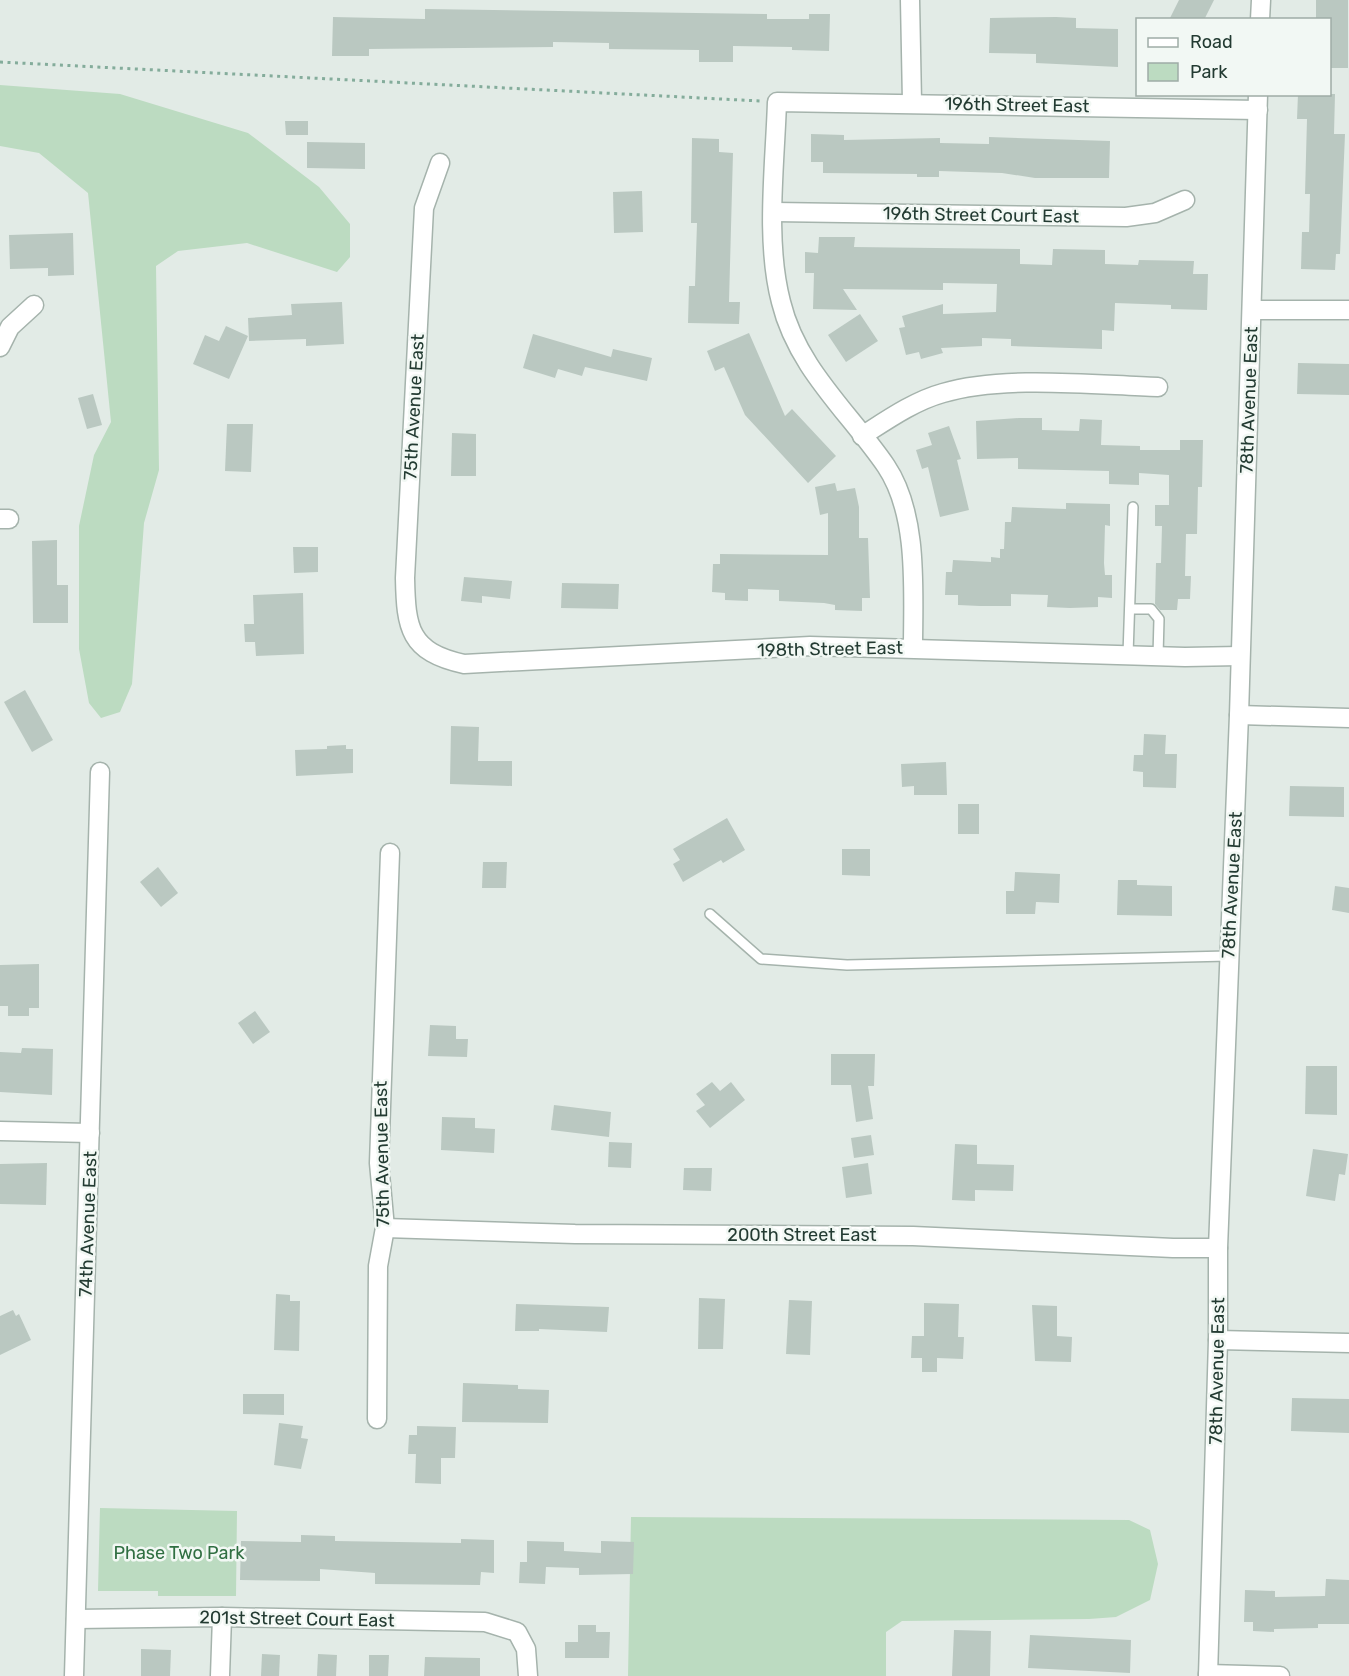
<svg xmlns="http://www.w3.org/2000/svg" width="1349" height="1676" viewBox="0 0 1349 1676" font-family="Rubik,sans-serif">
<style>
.green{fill:#bcdbc1}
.building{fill:#bac8c1}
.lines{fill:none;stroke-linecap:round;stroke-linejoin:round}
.service-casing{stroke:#a5b3ac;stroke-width:12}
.minor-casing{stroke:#a5b3ac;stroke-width:21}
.tertiary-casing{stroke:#a5b3ac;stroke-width:21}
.path{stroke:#84ac9b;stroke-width:3;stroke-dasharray:3 4.5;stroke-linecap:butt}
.service{stroke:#fff;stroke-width:9}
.minor{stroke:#fff;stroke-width:18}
.tertiary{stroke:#fff;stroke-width:18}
.labels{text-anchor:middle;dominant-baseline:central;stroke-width:5;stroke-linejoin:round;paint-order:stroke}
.street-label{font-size:18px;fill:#233b32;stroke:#f2f8f4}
.park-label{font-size:18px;fill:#306f42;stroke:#f2f8f4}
</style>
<rect width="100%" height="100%" fill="#e2ebe6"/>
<!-- green -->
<g class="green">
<path d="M0 85 120 94 248 133 319 187 350 224V257L337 272 247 243 178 251 156 266 159 470 144 523 132 684 120 712 101 718 89 703 79 649V526L94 455 111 422 88 193 39 153 0 146Z"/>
<path d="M100 1508 237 1511 236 1596H158V1591H98Z"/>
<path d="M631 1517 1129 1520 1150 1530 1158 1564 1150 1600 1116 1617 1089 1619 902 1621 886 1632V1676H628Z"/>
</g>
<!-- building -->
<g class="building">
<path d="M1179 0H1214L1204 20H1169Z"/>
<path d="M1316 0H1348V68H1329V18H1316Z"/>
<path d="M425 9 767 14V19H809V14H830L829 51 792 50V47L733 46V62H699V50L609 49V43L553 42V47L369 49V56H332L333 17 425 19Z"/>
<path d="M1056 17 1076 18V28L1118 29V67L1036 63V54L989 53 990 18Z"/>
<path d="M1298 94H1335L1334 134H1345L1340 254H1336L1335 270 1301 269 1302 232H1309L1310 194H1305L1307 119H1297Z"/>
<path d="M285 121H308V135H286Z"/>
<path d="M811 134 844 135V140L940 138V143L989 144V137L1110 141 1109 178H1035L1002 173 939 171V177H917V174L823 173V162H811Z"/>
<path d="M692 138 719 139V152L733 153 729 302H740L739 324 688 323 689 286H695L697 223H691Z"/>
<path d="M307 142 365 143V169L307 168Z"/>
<path d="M642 191 643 232 614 233 613 192Z"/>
<path d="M73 233 74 275 48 276V268L10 269 9 235Z"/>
<path d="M819 237H855L854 247 1020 249V264L1052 265 1053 249 1105 250V264L1138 265 1139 260 1194 261 1193 274H1208L1207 310 1171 309V305L1115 303 1114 331 1102 330V349L1011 346V339L982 338V346L941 348 943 353 921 359 919 352 906 355 899 328 905 327 902 316 943 304V314L996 312 997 284 943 283V290L843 289 857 310 813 309 814 273H805V252L818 253Z"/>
<path d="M342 302 344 344 306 346V339L249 341 248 318 292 315 291 304Z"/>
<path d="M860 314 878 341 846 362 828 335Z"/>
<path d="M226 326 248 336 229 379 193 364 205 335 219 341Z"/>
<path d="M749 333 785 416 792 409 836 456 808 483 745 415 724 367 715 371 707 351Z"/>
<path d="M533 334 611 357 613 349 652 358 647 381 585 367 582 376 558 369 555 378 523 368Z"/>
<path d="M1298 363 1349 364V395L1297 394Z"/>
<path d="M93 394 102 425 87 429 78 398Z"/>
<path d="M1019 418H1042V430L1079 431 1080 419 1102 420 1101 445 1140 446V450H1180V440H1203L1202 487H1198L1197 534H1186L1185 576H1191L1190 599H1178L1177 610H1160L1155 604 1156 563H1161L1162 526H1155V505H1169V475L1139 473V485L1109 484V471L1018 469V458L977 459 976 421Z"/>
<path d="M227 424H253L251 472 225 471Z"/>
<path d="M949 426 961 459 957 460 969 510 940 517 928 467 922 469 916 450 932 445 928 433Z"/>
<path d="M452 433 476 434V476H451Z"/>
<path d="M835 483 837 491 855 488 859 507V538H868L870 598H862V611L835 610V605L824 603 779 601V590L748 589V601L725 600V593L712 592 713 564H720V554L828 555V513L820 515 815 487Z"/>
<path d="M1066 503 1110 504V526L1105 525 1104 563 1105 575H1112V598L1098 597V607L1070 608 1047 607 1048 595 1011 594V606H980L958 605V595H945L946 572H952L953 560 991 562V557L1000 558V549H1004L1005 522H1011L1012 507 1066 509Z"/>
<path d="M57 540V585H68V623H33L32 541Z"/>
<path d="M293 547H318V572L294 573Z"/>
<path d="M464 577 512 581 510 599 482 596V603L461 601Z"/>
<path d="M562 583 619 584 618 609 561 608Z"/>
<path d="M303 593 304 654 256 656 255 642H245L244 624H254L253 595Z"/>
<path d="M25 690 53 740 32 752 4 702Z"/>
<path d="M451 726 479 727 478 761H512V786L450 784Z"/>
<path d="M1144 734 1166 735 1165 754H1177L1176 788 1143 787V772L1133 771 1134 755H1143Z"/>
<path d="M346 745V749H353V773L296 776 295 750 327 749V746Z"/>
<path d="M946 762 947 795H914V786L902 787 901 764Z"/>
<path d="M1290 786 1344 787V817L1289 816Z"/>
<rect x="958" y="804" width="21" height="30"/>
<path d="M727 818 745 850 723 863 721 860 683 882 673 864 680 860 673 849Z"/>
<path d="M842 849H870V876L842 875Z"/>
<path d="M483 862H507L506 888H482Z"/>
<path d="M158 867 178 893 161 907 140 882Z"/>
<path d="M1015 872 1060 874 1059 903 1036 902 1035 914H1006V891H1014Z"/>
<path d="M1118 880H1137V885L1172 886V916L1117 915Z"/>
<path d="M1335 886 1349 888V913L1332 910Z"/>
<path d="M39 964V1008H29V1016H8V1006H0V965Z"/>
<path d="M255 1011 270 1032 253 1044 238 1023Z"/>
<path d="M430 1025 456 1026V1039H468L467 1057 428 1056Z"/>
<path d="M22 1048 53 1049 52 1095 0 1092V1052L21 1053Z"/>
<path d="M831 1054H875L874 1086H868L873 1119 856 1122 851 1085H831Z"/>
<path d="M1306 1066H1337V1115L1305 1114Z"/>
<path d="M712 1082 720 1091 731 1082 745 1100 710 1128 696 1111 705 1105 696 1094Z"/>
<path d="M554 1105 611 1112 609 1137 551 1130Z"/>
<path d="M442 1117 475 1118V1128L495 1129 494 1153 441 1150Z"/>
<path d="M871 1135 874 1155 854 1158 851 1138Z"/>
<path d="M609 1142 632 1143 631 1168 608 1167Z"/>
<path d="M955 1144 977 1145V1164L1014 1165 1013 1191 975 1190V1201L952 1200Z"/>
<path d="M1313 1149 1348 1154 1345 1175 1339 1174 1335 1201 1306 1196Z"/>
<path d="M47 1163 46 1205 0 1204V1164Z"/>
<path d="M868 1163 872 1194 846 1198 842 1167Z"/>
<path d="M684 1168H712L711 1191 683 1190Z"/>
<path d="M276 1294 290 1295V1301H300L299 1351 274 1350Z"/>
<path d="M699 1298 725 1299 723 1349H698Z"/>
<path d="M789 1300 812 1301 810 1355 786 1354Z"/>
<path d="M924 1303 959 1304 958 1337H964L963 1359 937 1358V1372H922V1358H911L912 1336H924Z"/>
<path d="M516 1304 609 1307 607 1332 539 1329V1331H515Z"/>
<path d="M1032 1305 1057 1306V1336L1072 1337 1071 1362 1035 1361Z"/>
<path d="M13 1310 16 1316 19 1314 31 1340 0 1355V1316Z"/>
<path d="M463 1383 518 1385V1389L549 1390 548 1423 462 1422Z"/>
<path d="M243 1394H284V1415L243 1414Z"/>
<path d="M1292 1398 1349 1399V1433L1291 1431Z"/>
<path d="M279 1423 303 1426 301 1438 308 1439 301 1469 274 1465Z"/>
<path d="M417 1426 456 1427 455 1458H441V1484L415 1483 416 1454H408L409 1435H417Z"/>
<path d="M301 1535 335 1536V1541L461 1543V1539L494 1540V1573L481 1572 480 1585 375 1584V1573L320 1569V1581L240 1580 241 1541 301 1542Z"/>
<path d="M527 1541 564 1542V1551L601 1553V1541L634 1542 633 1574 579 1575V1568L546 1567 545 1584 519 1583 520 1562H527Z"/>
<path d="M1326 1579 1349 1580V1624H1318V1628L1274 1629V1632L1253 1631V1622H1244L1245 1590 1275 1591V1597L1325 1596Z"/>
<path d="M578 1625H596V1632H610L609 1658H565V1642H578Z"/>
<path d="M954 1630 991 1631 990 1676H952Z"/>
<path d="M1030 1635 1131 1640 1130 1673 1028 1668Z"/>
<path d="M141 1649 171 1650 170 1676H141Z"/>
<path d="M262 1654 280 1655 279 1676H261Z"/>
<path d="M318 1654 337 1655 336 1676H317Z"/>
<path d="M369 1655H389L388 1676H369Z"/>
<path d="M425 1657 480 1658V1676H424Z"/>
</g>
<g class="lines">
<defs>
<g id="service">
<path d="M1130 609H1151L1159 619 1158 656"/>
<path d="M1128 655 1133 507"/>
<path d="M710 914 761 959 847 965 1228 956"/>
</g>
<g id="minor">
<path d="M910 0 912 102"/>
<path d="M440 163 424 208 405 578C406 628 409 652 464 664L810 646 1185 657 1240 656"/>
<path d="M774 212 1126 217 1155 213 1185 200"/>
<path d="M1252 310H1349"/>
<path d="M0 347 10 327 34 305"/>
<path d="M862 436C887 420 914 401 943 393 1004 375 1093 385 1158 387"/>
<path d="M0 519H9"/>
<path d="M913 648C913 592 919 515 886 466 849 412 797 368 781 302 765 241 775 165 777 102L1258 110"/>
<path d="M1239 715 1349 718"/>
<path d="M0 1131 90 1133"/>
<path d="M385 1228 575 1234 913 1236 1173 1248H1218"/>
<path d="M1218 1340 1349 1343"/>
<path d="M377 1419 378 1266 385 1228 379 1163 390 853"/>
<path d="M76 1619 222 1617 485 1622 517 1632 526 1649 528 1676"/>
<path d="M1208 1674 1280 1676"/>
<path d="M74 1676 100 772"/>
<path d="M220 1676 222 1617"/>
</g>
<g id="tertiary">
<path d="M1260 20 1261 0"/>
<path d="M1208 1676 1218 1340V1248L1239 715 1258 94"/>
</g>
</defs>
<!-- service casing -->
<use href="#service" class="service-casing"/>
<!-- minor casing -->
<use href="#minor" class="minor-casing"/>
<!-- tertiary casing -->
<use href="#tertiary" class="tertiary-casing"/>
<!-- path -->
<path class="path" d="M0 62 760 101"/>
<!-- service -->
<use href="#service" class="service"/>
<!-- minor -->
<use href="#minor" class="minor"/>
<!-- tertiary -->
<use href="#tertiary" class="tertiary"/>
</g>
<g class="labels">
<!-- street labels -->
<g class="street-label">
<text transform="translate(1017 105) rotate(1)">196th Street East</text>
<text transform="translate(981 215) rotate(1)">196th Street Court East</text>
<text transform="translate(1249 400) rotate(-88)">78th Avenue East</text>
<text transform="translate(414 407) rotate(-87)">75th Avenue East</text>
<text transform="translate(830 649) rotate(-1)">198th Street East</text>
<text transform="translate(1232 885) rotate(-87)">78th Avenue East</text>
<text transform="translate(382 1154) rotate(-91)">75th Avenue East</text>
<text transform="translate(88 1224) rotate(-88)">74th Avenue East</text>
<text x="802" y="1235">200th Street East</text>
<text transform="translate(1217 1371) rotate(-89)">78th Avenue East</text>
<text transform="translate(297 1619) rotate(1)">201st Street Court East</text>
</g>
<!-- park labels -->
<g class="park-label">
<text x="179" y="1553">Phase Two Park</text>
</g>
</g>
<!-- legend -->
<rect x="1136" y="18" width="195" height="78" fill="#f2f8f4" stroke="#9faca6" stroke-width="1.5"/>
<rect x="1148" y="38" width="30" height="9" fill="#ffffff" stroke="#9faca6" stroke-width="1.5"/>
<text x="1190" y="48" font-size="18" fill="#233b32">Road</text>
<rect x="1148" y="63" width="30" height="18" fill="#bcdbc1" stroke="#9faca6" stroke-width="1.5"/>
<text x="1190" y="78" font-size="18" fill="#233b32">Park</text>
</svg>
